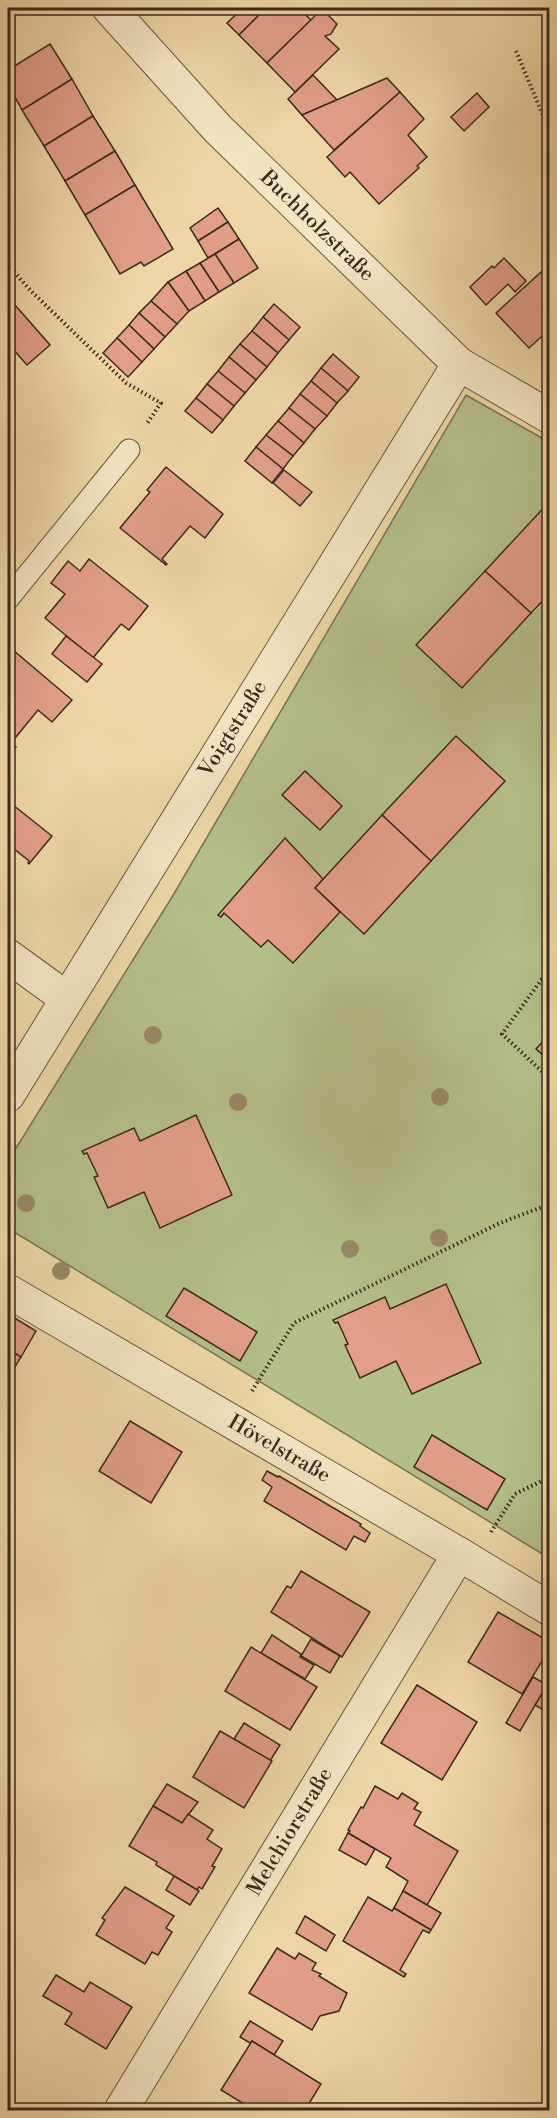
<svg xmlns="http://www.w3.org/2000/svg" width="557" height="2118" viewBox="0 0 557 2118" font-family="'Libre Bodoni',serif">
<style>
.green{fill:#b4bf8a;stroke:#787454;stroke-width:1.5}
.building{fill:#e29e8a;stroke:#3b2a1e;stroke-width:1.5}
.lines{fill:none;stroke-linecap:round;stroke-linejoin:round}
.lane-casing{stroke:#685540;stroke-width:23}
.street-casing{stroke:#685540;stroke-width:35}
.path{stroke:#3b2a1e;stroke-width:4;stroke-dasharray:1.5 3;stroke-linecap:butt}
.lane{stroke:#f4e5c5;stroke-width:21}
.street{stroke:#f4e5c5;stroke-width:33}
.tree{fill:#998867}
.labels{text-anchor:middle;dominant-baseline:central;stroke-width:5;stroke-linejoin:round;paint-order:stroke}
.street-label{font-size:21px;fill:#3b2a1e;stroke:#f4e5c5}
</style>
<rect width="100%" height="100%" fill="#eed7a6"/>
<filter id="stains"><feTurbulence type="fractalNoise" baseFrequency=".00333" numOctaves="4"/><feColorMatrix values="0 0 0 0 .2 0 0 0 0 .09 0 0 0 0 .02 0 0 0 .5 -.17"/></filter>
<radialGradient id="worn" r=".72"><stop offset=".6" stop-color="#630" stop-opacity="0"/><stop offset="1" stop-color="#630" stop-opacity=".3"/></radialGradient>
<!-- green -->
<path class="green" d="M466 395 549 442V1558L14 1232 8 1213V1161L172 897Z"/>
<!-- building -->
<g class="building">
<path d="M243 8H262L264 10 239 35 227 23Z"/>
<path d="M266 8H299L311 20 267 63 239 35Z"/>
<path d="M322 9 337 24 331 34 325 36 339 49 295 92 267 63Z"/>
<path d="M50 44 72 79 22 110 8 84V70Z"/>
<path d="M313 75 337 100 302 115 288 99Z"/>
<path d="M387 78 400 92 334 150 302 115Z"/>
<path d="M72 79 93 116 44 146 22 110Z"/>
<path d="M400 92 424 119 408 135 427 157 417 166 419 168 379 204 350 172 345 177 327 157Z"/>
<path d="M477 93 489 107 464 131 451 117Z"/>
<path d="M93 116 115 151 65 181 44 146Z"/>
<path d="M115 151 135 185 85 215 65 181Z"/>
<path d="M135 185 173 249 144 266 141 262 120 274 85 215Z"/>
<path d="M218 208 228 222 198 241 190 228Z"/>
<path d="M228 222 239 239 208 258 198 241Z"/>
<path d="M239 239 258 268 234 283 215 254Z"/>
<path d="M215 254 234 283 219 292 200 263Z"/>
<path d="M504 258 526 281 515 292 508 284 486 305 470 287 492 266 494 268Z"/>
<path d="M200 263 219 292 205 301 186 271Z"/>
<path d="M550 264V329L529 348 496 313Z"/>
<path d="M186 271 205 301 189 311 168 282Z"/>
<path d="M168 282 189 311 177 324 151 301Z"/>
<path d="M8 297 50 345 27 365 12 348 8 352Z"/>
<path d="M151 301 177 324 165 337 139 313Z"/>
<path d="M274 304 300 327 289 340 263 317Z"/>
<path d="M139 313 165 337 154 349 129 325Z"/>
<path d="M263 317 289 340 278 353 252 331Z"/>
<path d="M129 325 154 349 142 362 117 338Z"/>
<path d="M252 331 278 353 267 367 240 344Z"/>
<path d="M117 338 142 362 128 377 103 353Z"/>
<path d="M240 344 267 367 256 380 229 357Z"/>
<path d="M333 354 359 377 348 391 321 368Z"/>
<path d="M229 357 256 380 245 393 218 371Z"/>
<path d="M321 368 348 391 337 403 311 381Z"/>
<path d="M218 371 245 393 234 406 207 384Z"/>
<path d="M311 381 337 403 327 416 300 394Z"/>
<path d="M207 384 234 406 223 420 196 398Z"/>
<path d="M300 394 327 416 315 429 289 408Z"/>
<path d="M196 398 223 420 212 433 185 411Z"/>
<path d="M289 408 315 429 304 443 278 421Z"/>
<path d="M278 421 304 443 293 456 266 435Z"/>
<path d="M266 435 293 456 283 469 256 447Z"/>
<path d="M256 447 283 469 272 483 245 461Z"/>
<path d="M166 467 223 514 205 538 190 526 162 559 167 564 166 565 120 528 150 492 147 490Z"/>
<path d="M284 470 312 492 300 506 273 483Z"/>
<path d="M550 501V593L531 613 485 571Z"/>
<path d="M89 559 148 606 129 630 121 624 93 658 45 618 65 594 51 583 68 561 80 571Z"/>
<path d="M485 571 531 613 462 688 416 645Z"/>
<path d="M66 636 102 664 87 682 52 654Z"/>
<path d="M13 650 72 700 52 722 38 710 11 743 16 747 15 748 8 742V656Z"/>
<path d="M456 736 505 781 431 861 382 815Z"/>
<path d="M305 771 342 806 320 830 282 795Z"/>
<path d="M8 801 52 836 29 864 28 863 29 861 8 844Z"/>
<path d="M382 815 431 861 364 934 315 888Z"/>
<path d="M285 838 323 879 315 888 340 912 293 963 268 940 261 947 224 913 221 917 218 915Z"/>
<path d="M550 1034V1061L536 1049Z"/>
<path d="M196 1115 232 1195 160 1228 144 1192 108 1208 94 1177 98 1176 87 1153 84 1154 82 1151 134 1128 140 1141Z"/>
<path d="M446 1284 481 1363 412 1394 396 1361 360 1378 345 1345 348 1344 338 1322 335 1323 333 1320 385 1297 390 1309Z"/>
<path d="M184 1288 257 1332 240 1361 166 1316Z"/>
<path d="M8 1314 36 1331 21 1357 8 1349Z"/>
<path d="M8 1349 21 1357 12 1372 8 1369Z"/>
<path d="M130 1421 182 1452 151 1503 99 1471Z"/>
<path d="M432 1435 505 1479 487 1510 414 1467Z"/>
<path d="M267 1471 278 1477 279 1476 361 1524 360 1526 370 1533 365 1542 354 1536 346 1550 264 1501 272 1487 262 1480Z"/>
<path d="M301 1571 370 1612 342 1657 271 1612 287 1586 291 1588Z"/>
<path d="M498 1612 550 1642V1648L522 1694 468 1662Z"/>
<path d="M272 1635 301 1654 300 1657 314 1665 305 1679 261 1653Z"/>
<path d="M311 1639 340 1656 330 1673 301 1656Z"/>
<path d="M251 1647 317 1687 290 1730 225 1691Z"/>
<path d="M533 1677 547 1685 520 1731 506 1723Z"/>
<path d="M550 1681V1714L535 1705Z"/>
<path d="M417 1685 477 1722 442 1780 381 1743Z"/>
<path d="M244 1723 280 1745 270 1761 234 1739Z"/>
<path d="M220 1731 272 1761 244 1808 193 1777Z"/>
<path d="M167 1784 198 1802 182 1823 153 1806Z"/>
<path d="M375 1786 398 1799 402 1793 418 1803 414 1809 421 1812 414 1825 458 1851 427 1905 403 1891 408 1881 386 1867 391 1858 348 1833 350 1831 348 1830 361 1807 363 1808Z"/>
<path d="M153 1806 182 1823 188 1814 213 1830 207 1839 222 1849 212 1866 215 1867 202 1889 199 1887 197 1890 174 1876 156 1865 157 1862 129 1846Z"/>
<path d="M348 1833 375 1849 366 1865 339 1850Z"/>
<path d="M174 1876 199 1891 190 1905 166 1890Z"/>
<path d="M125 1887 174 1916 166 1928 172 1932 158 1955 152 1952 145 1964 96 1935 105 1920 102 1918Z"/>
<path d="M403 1891 441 1913 431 1930 394 1908Z"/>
<path d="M368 1897 392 1911 394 1908 431 1930 429 1933 423 1930 400 1970 406 1974 404 1977 343 1941Z"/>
<path d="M305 1916 335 1935 326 1951 296 1933Z"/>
<path d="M277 1948 295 1959 299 1953 316 1963 312 1970 321 1974 319 1976 347 1993 339 2011 320 2016 312 2030 249 1993Z"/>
<path d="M56 1975 84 1992 90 1982 132 2007 106 2049 65 2024 72 2013 43 1996Z"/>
<path d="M250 2021 283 2041 274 2055 252 2041 250 2043 240 2037Z"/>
<path d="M252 2041 321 2084 305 2110H254L221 2090Z"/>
</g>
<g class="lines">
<defs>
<path id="lane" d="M8 599 129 450"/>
<g id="street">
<path d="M109 8 218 129 459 364 550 417"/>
<path d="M8 956 66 998"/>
<path d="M8 1095 459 364"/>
<path d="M8 1291 459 1554 550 1609"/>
<path d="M121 2110 459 1554"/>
</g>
</defs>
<!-- lane casing -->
<use href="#lane" class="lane-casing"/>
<!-- street casing -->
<use href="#street" class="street-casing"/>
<!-- path -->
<g class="path">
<path d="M516 51 550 132"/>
<path d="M8 265 30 290 126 383 161 403 146 425"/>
<path d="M550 968 502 1034 550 1079"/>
<path d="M542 979 550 987"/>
<path d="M252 1391 294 1323 500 1223 550 1204"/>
<path d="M491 1532 515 1494 550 1477"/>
</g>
<!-- lane -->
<use href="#lane" class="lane"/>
<!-- street -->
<use href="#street" class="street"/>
</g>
<!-- trees -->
<g class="tree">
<circle cx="153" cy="1035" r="9"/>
<circle cx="440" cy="1097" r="9"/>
<circle cx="238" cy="1102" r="9"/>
<circle cx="26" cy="1203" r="9"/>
<circle cx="439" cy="1238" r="9"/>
<circle cx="350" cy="1249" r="9"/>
<circle cx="61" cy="1271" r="9"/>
</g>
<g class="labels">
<!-- street labels -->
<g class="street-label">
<text transform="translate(317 226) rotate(44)">Buchholzstraße</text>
<text transform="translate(233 729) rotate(-58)">Voigtstraße</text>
<text transform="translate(279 1449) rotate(30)">Hövelstraße</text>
<text transform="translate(290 1832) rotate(-59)">Melchiorstraße</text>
</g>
</g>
<!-- margin -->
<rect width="557" height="2118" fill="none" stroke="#eed7a6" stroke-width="30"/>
<rect x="9" y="9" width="539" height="2100" fill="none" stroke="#3b2a1e" stroke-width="3"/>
<rect x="15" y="15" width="527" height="2088" fill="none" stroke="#3b2a1e" stroke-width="1.5"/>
<rect width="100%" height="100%" filter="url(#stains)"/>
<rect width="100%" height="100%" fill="url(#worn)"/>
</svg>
